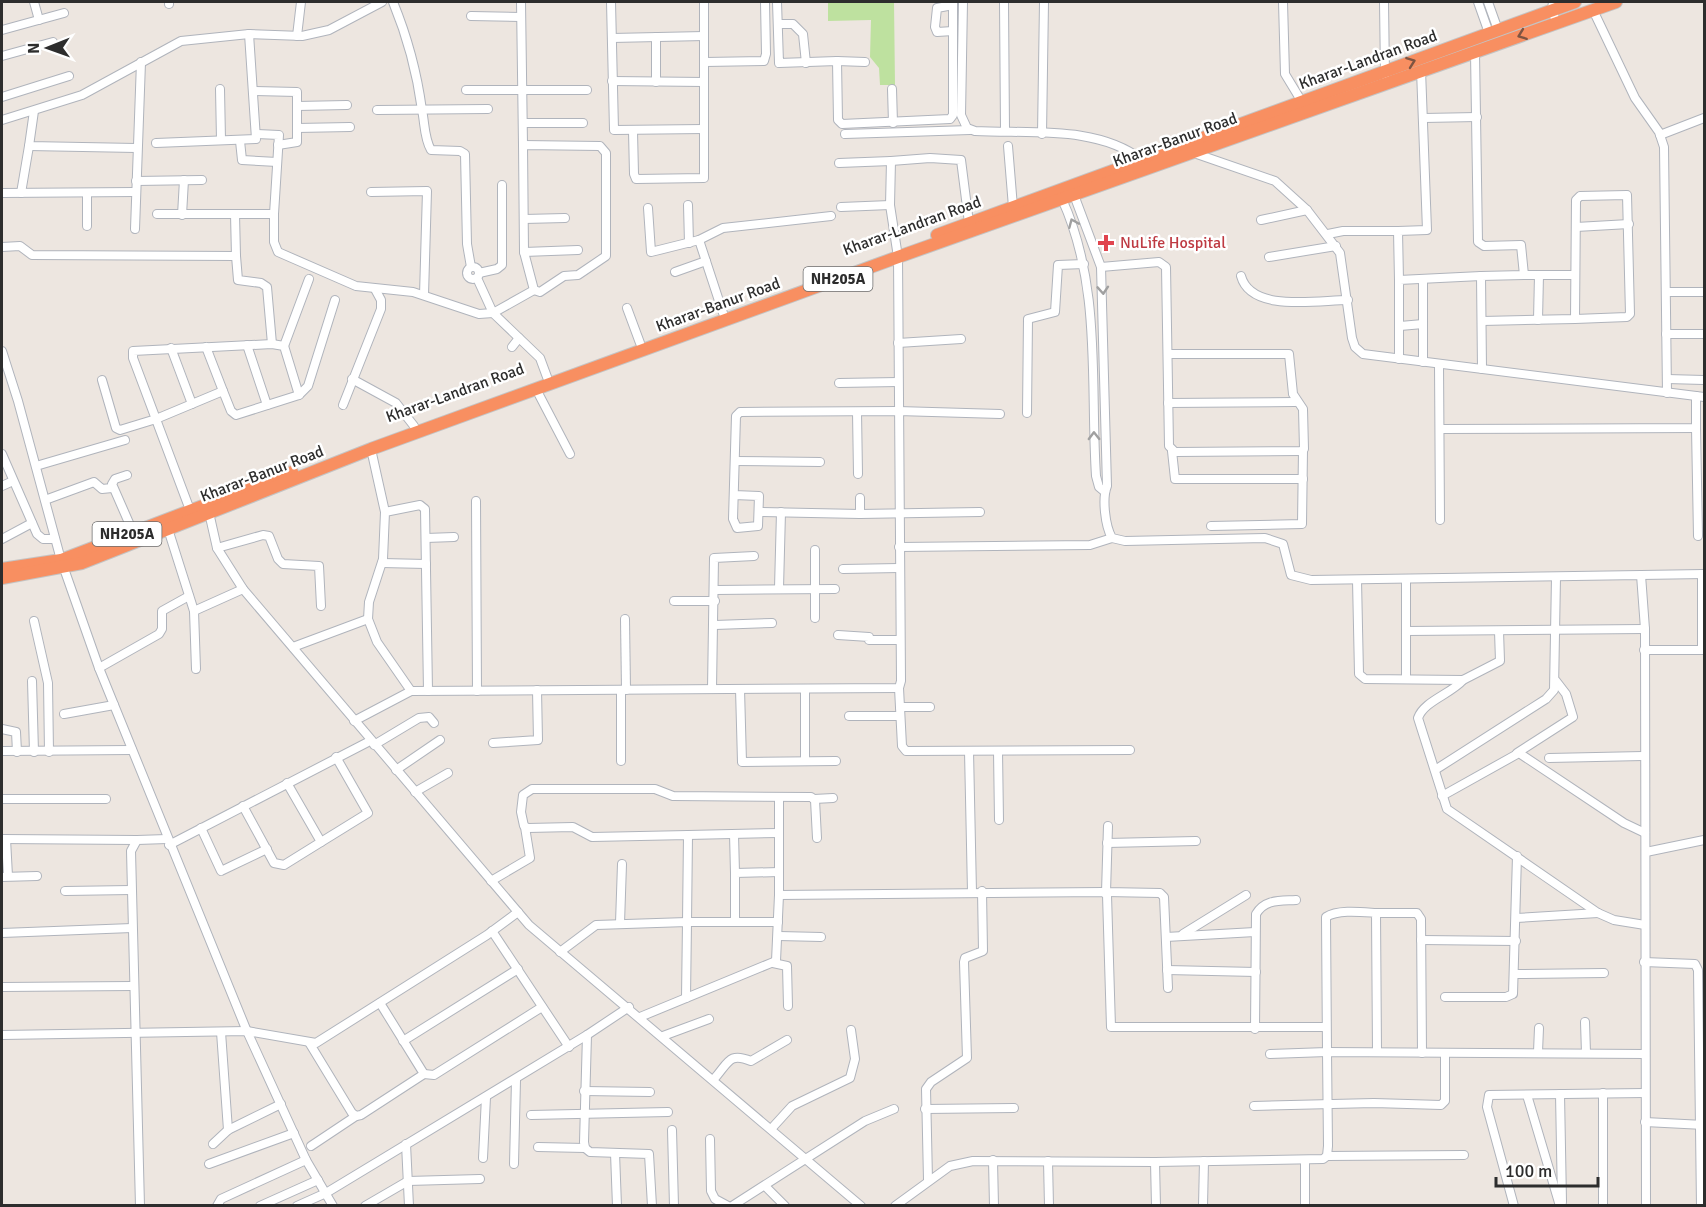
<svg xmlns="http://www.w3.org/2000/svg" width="1706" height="1207" viewBox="0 0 1706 1207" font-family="Signika,sans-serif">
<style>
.green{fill:#bee19f}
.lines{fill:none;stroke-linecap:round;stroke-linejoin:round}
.minor-casing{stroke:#b0b4bc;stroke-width:10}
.highway-casing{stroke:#c4c4c4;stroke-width:14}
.minor{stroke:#fff;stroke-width:8}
.highway{stroke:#f88f61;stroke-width:12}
.oneway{stroke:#7e5442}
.oneway2{stroke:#a0a0a0}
.health-dot{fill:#e0444e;stroke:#fff;stroke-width:2}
.labels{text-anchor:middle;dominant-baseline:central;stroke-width:5;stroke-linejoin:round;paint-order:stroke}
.shield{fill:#fff;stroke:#6c6c6c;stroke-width:1.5}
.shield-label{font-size:15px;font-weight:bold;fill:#2d2d2d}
.street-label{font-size:16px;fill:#2d2d2d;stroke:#fff}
.health-label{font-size:16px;fill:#be3a42;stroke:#fff;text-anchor:start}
</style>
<rect width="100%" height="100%" fill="#ede6e0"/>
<!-- green -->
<path class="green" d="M828 2H894L895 85H880L879 68 870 57 871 20 828 21Z"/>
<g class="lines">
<defs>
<g id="minor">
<path d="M34 2 39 20"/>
<path d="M169 2V4"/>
<path d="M393 2C407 36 417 73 422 110 425 124 424 138 431 150L460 151 465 154 467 244 471 267"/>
<path d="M521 2 523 145"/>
<path d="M611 2 614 130 704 129"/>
<path d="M777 2 779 63 837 61 838 120 842 124 950 119 953 115V2"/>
<path d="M963 2 961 115 967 128 975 131C1029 134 1097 125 1142 160"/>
<path d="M1004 2 1005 131"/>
<path d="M1283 2 1285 74 1302 102"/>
<path d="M1384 2 1385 75"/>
<path d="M1478 2 1489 33"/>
<path d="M1488 2 1498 30"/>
<path d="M1553 2 1552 9 1556 22"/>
<path d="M953 5 937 8 935 27 937 32 953 31"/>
<path d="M1593 10 1635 98 1659 132 1664 147 1667 393"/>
<path d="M471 16 521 17"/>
<path d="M778 24H793L803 34 806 63"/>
<path d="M2 30 64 13"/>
<path d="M297 36 301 2"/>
<path d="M612 38 704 36"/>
<path d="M1475 53 1478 242 1484 246 1521 245 1524 275 1481 276 1482 369"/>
<path d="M2 56 53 42"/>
<path d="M837 61 865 62"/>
<path d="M705 62 764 61 766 54 765 2"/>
<path d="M612 81 704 82"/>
<path d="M656 82V37"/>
<path d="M220 89 221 140"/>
<path d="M892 89 893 123"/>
<path d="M466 90H587"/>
<path d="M255 91 297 92V142L278 145"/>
<path d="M2 97 69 76"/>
<path d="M297 106 347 105"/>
<path d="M377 110 488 109"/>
<path d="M34 111 29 146 136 148"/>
<path d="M1424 118 1477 117"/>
<path d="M2 120 82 95 181 41 249 34 302 36 329 30 382 2"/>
<path d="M523 123H583"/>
<path d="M297 128 350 127"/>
<path d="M633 131 634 174 636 179 704 178V2"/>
<path d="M257 134 279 135 274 214"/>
<path d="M845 134 970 130"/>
<path d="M1042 134 1044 2"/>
<path d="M1660 135 1704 118"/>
<path d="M240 141 242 160 277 162"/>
<path d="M156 143 256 139 249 34"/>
<path d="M523 145 600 146 606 153V256L578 275 564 276 540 292 534 290 524 252Z"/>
<path d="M1008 146 1013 207"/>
<path d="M1191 152 1275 181 1307 210 1340 253 1352 338 1355 347 1363 354 1704 397"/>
<path d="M839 163 891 161"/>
<path d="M136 181 202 180"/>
<path d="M371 192 427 191 424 295"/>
<path d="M2 193 135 192"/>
<path d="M21 193 29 146"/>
<path d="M1074 195 1101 267 1107 486C1102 498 1105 526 1112 538L1125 541 1265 538 1283 544 1291 575 1311 580 1641 575 1645 629 1646 1206"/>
<path d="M1062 199C1102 287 1090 383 1096 476L1099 487 1105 492"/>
<path d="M688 205 689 243"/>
<path d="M841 207 890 205"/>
<path d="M648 208 651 252 699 240"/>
<path d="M235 214H274V242L278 252 356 286 413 292 479 314 493 313 534 290"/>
<path d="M182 215 184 180"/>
<path d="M524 219 565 218"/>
<path d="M1261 220 1307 210"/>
<path d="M87 226V193"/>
<path d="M1576 227 1629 224"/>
<path d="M135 229 141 62"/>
<path d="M1328 234 1343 231H1398"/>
<path d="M2 247 20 246 32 255 236 256 235 214H157"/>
<path d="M524 252 578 250"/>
<path d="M236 256 238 280 261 283 267 287 272 344"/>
<path d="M1269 257 1336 246"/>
<path d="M1101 267 1159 262 1166 267 1169 446 1175 452 1301 451 1304 449 1303 409 1293 394 1289 354H1168"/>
<circle cx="473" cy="273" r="6"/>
<path d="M675 272 706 261"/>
<path d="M479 273 497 269 502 265V185"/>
<path d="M1524 275H1575"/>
<path d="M1241 276C1251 313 1318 300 1348 300"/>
<path d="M477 278 493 313 540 358 547 377"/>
<path d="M1423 279V362"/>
<path d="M1399 280 1398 231 1427 230 1421 70"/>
<path d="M1666 292H1704"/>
<path d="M627 308 640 343"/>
<path d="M723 313 699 240 723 228 831 216"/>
<path d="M1538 320 1539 275"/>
<path d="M1482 321 1575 319 1576 200 1580 196 1627 195 1630 314 1627 317 1575 319"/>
<path d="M1400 326 1423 324"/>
<path d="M1666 334H1704"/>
<path d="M898 343 961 339"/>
<path d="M247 345 267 405"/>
<path d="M284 346 309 279"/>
<path d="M206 347 223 391"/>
<path d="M512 347 519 338"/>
<path d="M171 348 192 404"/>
<path d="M2 351 18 401 61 560 99 668 246 1029 306 1160 333 1206"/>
<path d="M1399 359V280L1481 276"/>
<path d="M1439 364 1440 520"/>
<path d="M352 379 396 403 414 426"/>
<path d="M1667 379 1704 380"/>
<path d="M102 380 116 428 120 430 156 419 223 391 231 411 236 415 299 395 284 346 272 344 133 351V358L190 510"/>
<path d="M839 383 898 382"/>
<path d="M536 389 570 454"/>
<path d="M299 395 308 386 335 300"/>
<path d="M1168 403 1295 402"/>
<path d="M343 405 381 309V300L375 289"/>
<path d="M857 412 858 474"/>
<path d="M1027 413 1028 319 1055 312 1058 265 1084 264"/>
<path d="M1696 428 1698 536"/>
<path d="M1440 429 1696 428V396"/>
<path d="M371 449 385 512"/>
<path d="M1172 451 1175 479H1303"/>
<path d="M2 454 37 534 43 539H55"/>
<path d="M735 461 820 462"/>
<path d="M36 466 125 440"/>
<path d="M127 475 115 479 112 484 133 532"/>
<path d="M2 486 13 481"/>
<path d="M734 495 759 496 758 526 737 528 733 519 736 416 740 412 898 411 1000 414"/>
<path d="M45 500 94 482 102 489 112 488"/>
<path d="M476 501 477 691"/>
<path d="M208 508 217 548 243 589 529 925 861 1206"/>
<path d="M760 512 860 514 980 512"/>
<path d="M860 514V498"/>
<path d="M1211 526 1302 524 1303 450"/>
<path d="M168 529 194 611 196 669"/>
<path d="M426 538 454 537"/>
<path d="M2 539 32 523"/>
<path d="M899 547 1090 545 1112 538"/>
<path d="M217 548 263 535 269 536 278 559 283 564 319 566 321 606"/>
<path d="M815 550V618"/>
<path d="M382 563 426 564"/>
<path d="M843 569 899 568"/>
<path d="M1702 574V650"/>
<path d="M1641 575 1704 574"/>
<path d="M1406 579V679"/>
<path d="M1357 580 1359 674 1365 679 1463 680 1500 661 1499 631"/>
<path d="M779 588 781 512"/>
<path d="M715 590 835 589"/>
<path d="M674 601H715"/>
<path d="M194 611 243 589"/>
<path d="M625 619 626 690"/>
<path d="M34 621 48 683 49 752"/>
<path d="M715 625 772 623"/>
<path d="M1406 631 1645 629"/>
<path d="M838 635 869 637V640H900"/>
<path d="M293 647 368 619"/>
<path d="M1644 650H1704"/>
<path d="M99 668 159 634 162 629V611L189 596"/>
<path d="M1463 680C1451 694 1424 701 1418 718L1447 809 1598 913 1614 920 1645 925"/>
<path d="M32 681 34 752"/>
<path d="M899 688 902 746 906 751 1130 750"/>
<path d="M712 689 714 558 754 556"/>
<path d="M740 689 742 762 836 761"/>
<path d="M805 689V761"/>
<path d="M621 690V761"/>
<path d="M411 691 377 642 368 619 369 602 383 559 385 512 420 505 425 509 428 691"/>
<path d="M900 707H930"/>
<path d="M64 714 114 705"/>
<path d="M849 716H900"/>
<path d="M354 721 411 691 899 688 901 681 898 257 890 205 891 161 930 158 961 160 969 223"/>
<path d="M2 729 16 732 17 752"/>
<path d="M493 743 538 740 537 690"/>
<path d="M374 745 419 718 429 717 434 723"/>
<path d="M2 751 132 750"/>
<path d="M969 751 972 892"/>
<path d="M998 751 999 820"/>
<path d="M1517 753 1573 717 1566 694 1556 681"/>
<path d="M1549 758 1643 756"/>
<path d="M396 770 440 740"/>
<path d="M1435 770 1546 699 1554 690 1556 577"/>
<path d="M415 792 448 773"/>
<path d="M1442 796 1519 753 1624 823 1645 833"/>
<path d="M779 798V895"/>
<path d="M2 799H106"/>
<path d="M814 799 833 798"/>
<path d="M243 806 274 863 284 865 321 842 287 783"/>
<path d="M1108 826 1106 892 1160 893 1164 897 1168 988"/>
<path d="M201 828 221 871 267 849"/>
<path d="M734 834 735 873"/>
<path d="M688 835 779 833"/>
<path d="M2 839 137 840"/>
<path d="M6 839 8 876"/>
<path d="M321 842 368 813 336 757"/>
<path d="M1107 843 1196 841"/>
<path d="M169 845 370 741"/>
<path d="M1646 852 1704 840"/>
<path d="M2 877 37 876"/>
<path d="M491 881 530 858 525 827"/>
<path d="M65 891 131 890"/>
<path d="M1376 913H1417L1421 919 1422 1053"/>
<path d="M1516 918 1598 913"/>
<path d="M735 921V873L779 872"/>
<path d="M778 922H687L688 835 592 837 573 827 528 828 524 826 521 812 523 795 532 789H655L673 796 811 797 815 800 817 838"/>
<path d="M620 923 622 864"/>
<path d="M492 931 569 1047"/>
<path d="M2 933 132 928"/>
<path d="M1183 934 1246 895"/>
<path d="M779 936 821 937"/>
<path d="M1166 937 1255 932"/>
<path d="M1421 940 1516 941"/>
<path d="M560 952 596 925 687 922 686 998"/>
<path d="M1644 962 1695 964 1698 970 1701 1206"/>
<path d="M773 963 787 966 788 1006"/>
<path d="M1167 970 1256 972"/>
<path d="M1515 974 1604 973"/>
<path d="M2 987 133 986"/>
<path d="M1445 997H1506L1513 994 1517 856"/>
<path d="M629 1007 587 1035 584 1142 585 1148 590 1152 649 1154 652 1206"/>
<path d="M640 1017 776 961 779 895 1103 892 1107 895 1111 1027H1326"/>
<path d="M1585 1022 1586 1053"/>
<path d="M1255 1029 1256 914C1265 899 1280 901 1296 900"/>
<path d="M221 1032 228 1130"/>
<path d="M2 1035 247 1031 316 1043 487 935 518 912"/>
<path d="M663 1036 709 1019"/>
<path d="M403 1041 518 969"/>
<path d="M310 1044 352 1113 356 1116 361 1115 424 1074 380 1003"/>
<path d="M1538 1052 1539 1028"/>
<path d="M1270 1054 1327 1052 1326 917C1338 909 1362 912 1376 913L1377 1052"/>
<path d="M424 1074 434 1075 542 1007"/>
<path d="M714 1079C729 1062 729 1052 751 1061L787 1040"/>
<path d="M584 1091 650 1092"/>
<path d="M1603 1093V1206"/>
<path d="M1560 1094 1562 1202"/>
<path d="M1527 1095 1560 1206"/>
<path d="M1254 1106 1374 1103 1441 1105 1445 1101V1053"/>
<path d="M925 1109 1014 1108"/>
<path d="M531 1115 668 1112"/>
<path d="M1645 1122 1704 1125"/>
<path d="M772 1128 792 1106 850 1078 855 1059 851 1030"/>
<path d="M672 1130 674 1206"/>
<path d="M710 1139 711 1191 715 1199 728 1206"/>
<path d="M213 1144 228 1130 281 1104"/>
<path d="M406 1144 409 1206"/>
<path d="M311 1146 356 1116"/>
<path d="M538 1147 585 1148"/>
<path d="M615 1153 617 1206"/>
<path d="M1327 1156 1464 1155"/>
<path d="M483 1158 486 1097"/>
<path d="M993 1160 994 1206"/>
<path d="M1305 1160V1206"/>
<path d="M1048 1161 1049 1206"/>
<path d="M1155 1162 1156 1206"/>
<path d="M209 1164 294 1133"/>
<path d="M514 1164 516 1080"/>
<path d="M928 1180 926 1089 931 1082 967 1058 964 962 965 958 983 951 982 891"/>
<path d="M765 1186 785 1206"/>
<path d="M140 1206 131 851 137 840 167 839"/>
<path d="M217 1206 221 1199 306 1160"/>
<path d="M260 1206 318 1180"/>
<path d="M297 1206 326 1193 587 1035"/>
<path d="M365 1206 408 1181 480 1179"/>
<path d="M732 1206 865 1121 894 1109"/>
<path d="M895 1206 950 1166 973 1161 1155 1162 1323 1159 1327 1156 1328 1146 1327 1052 1645 1054"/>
<path d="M1203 1206 1204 1161"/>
<path d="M1514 1206 1487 1107 1489 1095 1645 1093"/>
</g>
<g id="highway">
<path d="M937 235 1575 2"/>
<path d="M2 569 61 560 292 472"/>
<path d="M2 578 82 563 371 449 898 257 1616 2"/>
</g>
</defs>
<!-- minor casing -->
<use href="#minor" class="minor-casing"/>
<!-- highway casing -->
<use href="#highway" class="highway-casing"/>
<!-- minor -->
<use href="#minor" class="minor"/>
<!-- highway -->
<use href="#highway" class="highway"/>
</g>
<!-- one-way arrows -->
<defs><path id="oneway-chevron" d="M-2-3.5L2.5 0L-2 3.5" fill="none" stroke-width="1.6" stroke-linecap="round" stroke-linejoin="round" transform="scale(1.5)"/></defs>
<g class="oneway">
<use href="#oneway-chevron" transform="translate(1522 35) rotate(159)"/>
<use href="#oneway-chevron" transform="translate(1411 62) rotate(-20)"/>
</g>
<g class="oneway2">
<use href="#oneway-chevron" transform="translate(1073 223) rotate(-113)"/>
<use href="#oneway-chevron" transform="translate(1103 290) rotate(86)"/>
<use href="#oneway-chevron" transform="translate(1094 436) rotate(-91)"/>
</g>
<!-- markers -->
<path class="health-dot" d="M1103 234h6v6h6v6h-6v6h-6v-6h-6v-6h6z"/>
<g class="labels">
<!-- shield labels -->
<g class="shield">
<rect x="803.5" y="267" width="69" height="24" rx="4.5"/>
<rect x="92.5" y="522" width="69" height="24" rx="4.5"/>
</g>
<g class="shield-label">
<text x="838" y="279">NH205A</text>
<text x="127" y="534">NH205A</text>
</g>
<!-- street labels -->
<g class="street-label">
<text transform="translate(1368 60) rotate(-20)">Kharar-Landran Road</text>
<text transform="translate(1175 140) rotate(-20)">Kharar-Banur Road</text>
<text transform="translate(912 226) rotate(-20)">Kharar-Landran Road</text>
<text transform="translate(718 305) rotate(-20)">Kharar-Banur Road</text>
<text transform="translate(455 393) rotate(-20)">Kharar-Landran Road</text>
<text transform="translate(262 474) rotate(-21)">Kharar-Banur Road</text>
</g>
<!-- health labels -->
<g class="health-label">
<text x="1120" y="243">NuLife Hospital</text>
</g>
</g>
<!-- border -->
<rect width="1706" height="1207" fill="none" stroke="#2d2d2d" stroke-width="6"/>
<!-- north arrow -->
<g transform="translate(48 48) rotate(269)" stroke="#ffffff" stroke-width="4.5" paint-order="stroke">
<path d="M0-4.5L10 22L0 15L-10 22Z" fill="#2d2d2d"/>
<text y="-9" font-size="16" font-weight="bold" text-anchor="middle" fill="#2d2d2d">N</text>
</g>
<!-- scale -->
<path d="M1496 1177v9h102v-9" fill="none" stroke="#2d2d2d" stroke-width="3"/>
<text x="1505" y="1177" font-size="18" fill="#2d2d2d" stroke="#ffffff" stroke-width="4.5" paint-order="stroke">100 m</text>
</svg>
